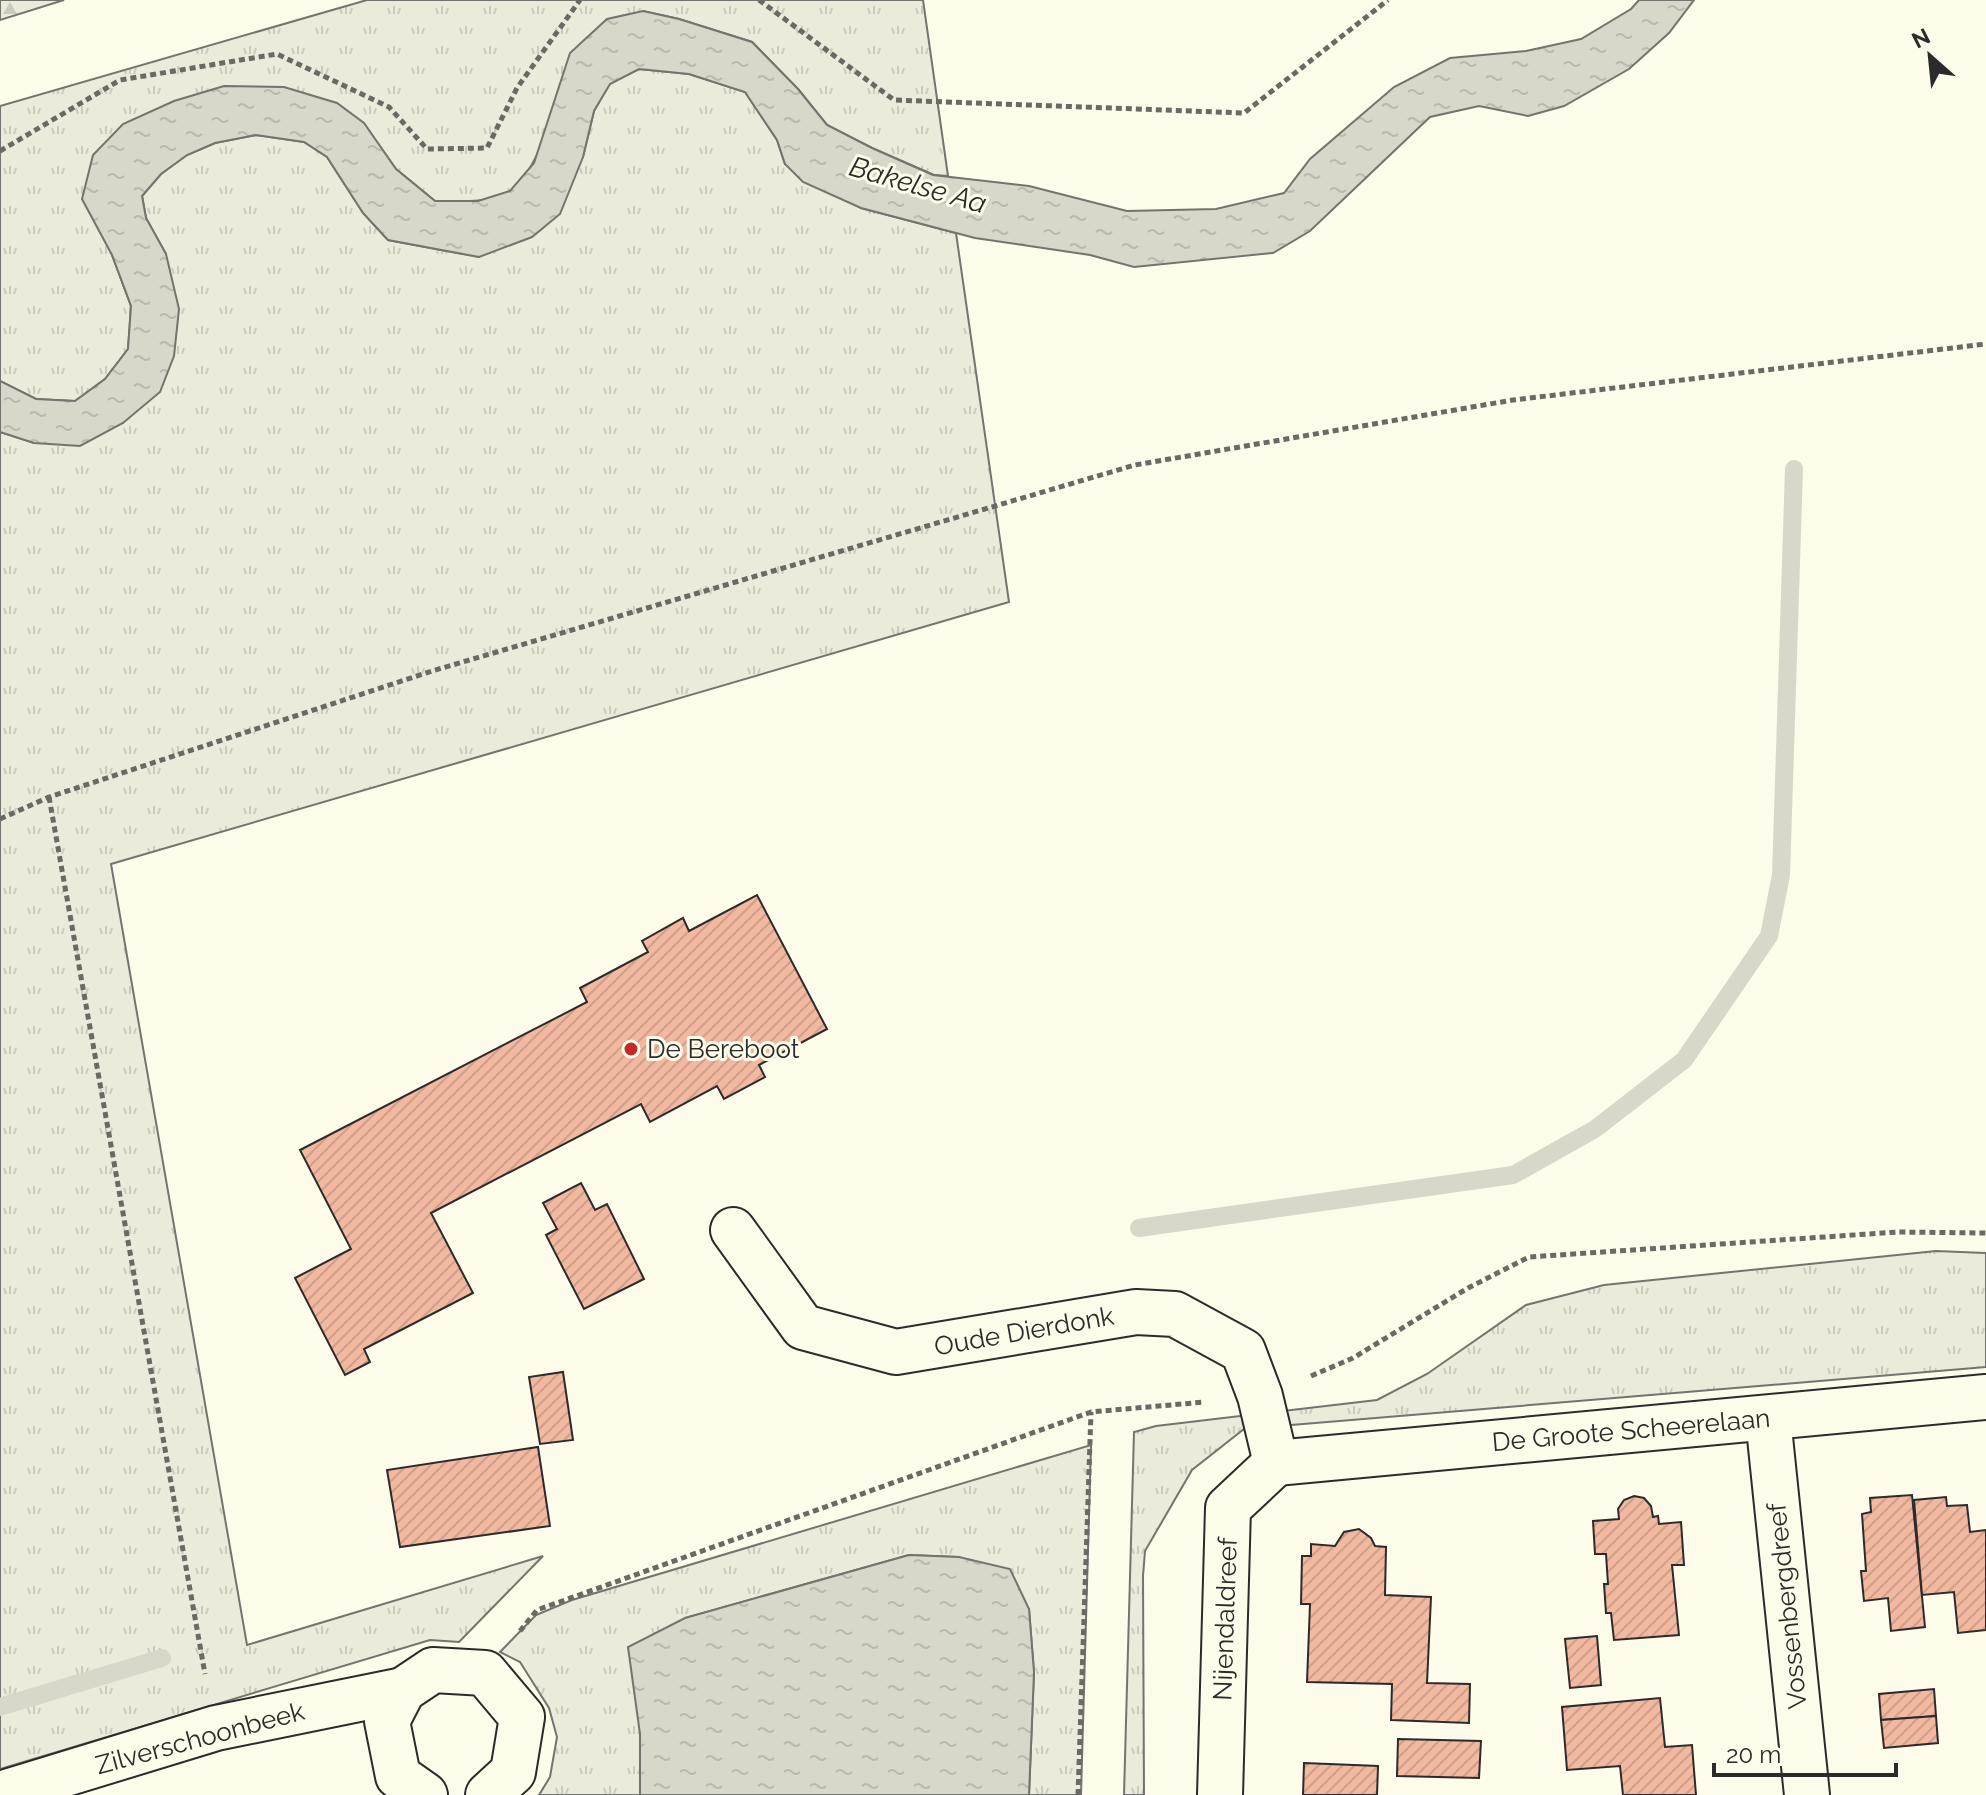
<svg xmlns="http://www.w3.org/2000/svg" width="1986" height="1795" viewBox="0 0 1986 1795" font-family="Raleway,sans-serif">
<style>
.grass{fill:url(#grass-tufts);stroke:#74746e;stroke-width:2}
.forest{fill:url(#forest-firs);stroke:#74746e;stroke-width:2}
.water{fill:url(#water-ripples);stroke:#74746e;stroke-width:2}
.lines{fill:none;stroke-linecap:round;stroke-linejoin:round}
.stream{stroke:#d8d7c9;stroke-width:18}
.building{fill:url(#building-hatch);stroke:#2b2b2b;stroke-width:2}
.minor-casing{stroke:#2b2b2b;stroke-width:48}
.path{stroke:#6a6964;stroke-width:5;stroke-dasharray:6 4;stroke-linecap:butt}
.minor{stroke:#fdfbea;stroke-width:44}
.poi-dot{fill:#c62828;stroke:#fdfbea;stroke-width:3}
.labels{text-anchor:middle;dominant-baseline:central;stroke-width:6;stroke-linejoin:round;paint-order:stroke}
.poi-label{font-size:26px;fill:#2b2b2b;stroke:#fdfbea;text-anchor:start}
.street-label{font-size:26px;fill:#2b2b2b;stroke:#fdfbea}
.water-label{font-size:28px;font-style:italic;fill:#2b2b2b;stroke:#fdfbea}
</style>
<defs>
<pattern id="grass-tufts" width="24" height="20" patternUnits="userSpaceOnUse" patternTransform="scale(2)"><rect width="24" height="20" fill="#ecebdb"/><path d="M3 7l-1-3M5 7V3M7 7l1-3M15 17l-1-3M17 17v-4M19 17l1-3" fill="none" stroke="#cbcabc"/></pattern>
<pattern id="forest-firs" width="22" height="20" patternUnits="userSpaceOnUse" patternTransform="scale(2)"><rect width="22" height="20" fill="#ecebdb"/><path d="M5 1l3.5 6h-7zM16 11l3.5 6h-7z" fill="#cbcabc"/></pattern>
<pattern id="water-ripples" width="26" height="14" patternUnits="userSpaceOnUse" patternTransform="scale(2)"><rect width="26" height="14" fill="#d8d7c9"/><path d="M2 4q2-2 4 0t4 0M15 11q2-2 4 0t4 0" fill="none" stroke="#bab9ad"/></pattern>
<pattern id="building-hatch" width="6" height="6" patternUnits="userSpaceOnUse" patternTransform="scale(2)"><rect width="6" height="6" fill="#f2b8a0"/><path d="M-1 1l2-2M0 6l6-6M5 7l2-2" fill="none" stroke="#d09e8a"/></pattern>
</defs>
<rect width="100%" height="100%" fill="#fdfbea"/>
<!-- grass -->
<g class="grass">
<path d="M367 0H923L948 176 934 175 872 148 827 125 798 89 752 42 679 19 643 11 571 53C561 87 540 175 508 192 486 204 459 201 435 201L396 169 363 123 174 101 112 255 131 306 128 349 105 379 75 401 36 399 0 381V106Z"/>
<path d="M639 69 689 74 745 92 777 140 785 164 861 208 956 233 1009 602 111 864 247 1645 543 1556 459 1642 430 1640 0 1769V432L34 443 123 423 166 254 146 218 142 196 161 174 187 155 215 143 256 135 304 142 327 157 363 213 388 240 479 257 583 157 594 111 610 83Z"/>
<path d="M1936 1251 1986 1253V1367L1244 1429 1192 1470 1145 1551 1143 1576 1144 1795H1124L1134 1432 1156 1426 1377 1400 1427 1374 1526 1305 1604 1285Z"/>
<path d="M1091 1445 1081 1795H1029L1034 1672 1029 1609 959 1557 909 1555 685 1618 640 1734V1795H539L550 1777 557 1737 549 1708 520 1662 500 1652 536 1615 572 1600Z"/>
</g>
<!-- forest -->
<path class="forest" d="M0 0H64L0 20Z"/>
<!-- water -->
<g class="water">
<path d="M1639 0H1694L1669 33 1629 69 1564 106 1528 116 1479 106 1430 117 1310 231 1273 253 1134 267 1090 255 975 238 861 208 803 182 785 164 777 140 745 92 689 74 639 69 610 84 594 111 583 157 560 214 532 237 479 257 388 240 363 213 327 157 304 142 256 135 215 143 187 155 161 174 142 196 146 218 166 254 179 309 174 356 160 392 123 423 80 446 34 443 0 432V381L36 399 75 401 105 379 128 349 131 306 112 255 82 199 93 155 123 124 174 101 224 86 284 87 337 103 364 123 396 169 435 201H478L510 191 534 163 570 53 607 19 643 11 679 19 752 42 798 89 827 125 872 148 933 175 1029 186 1127 211 1216 209 1284 193 1310 159 1394 87 1450 58 1526 51 1581 39 1631 9Z"/>
<path d="M909 1555 959 1557 1010 1569 1029 1609 1034 1672 1029 1795H640V1734L628 1647 685 1618Z"/>
</g>
<g class="lines">
<!-- stream -->
<g class="stream">
<path d="M1139 1228 1513 1175 1595 1129 1684 1060 1769 936 1781 875 1794 469"/>
<path d="M0 1707 162 1658"/>
</g>
</g>
<!-- building -->
<g class="building">
<path d="M757 895 827 1029 759 1065 765 1077 724 1099 717 1086 650 1122 641 1104 431 1213 473 1293 364 1349 370 1362 345 1375 295 1278 351 1249 300 1150 587 1002 580 988 648 952 642 941 683 918 689 931Z"/>
<path d="M581 1183 595 1210 607 1204 644 1279 584 1309 546 1235 557 1229 543 1203Z"/>
<path d="M563 1372 573 1440 540 1444 529 1377Z"/>
<path d="M538 1447 550 1526 400 1547 387 1470Z"/>
<path d="M1912 1495 1925 1627 1891 1631 1888 1598 1864 1601 1861 1571H1866L1862 1514 1871 1512 1870 1498Z"/>
<path d="M1634 1496 1644 1498 1651 1506 1653 1517 1658 1516 1659 1524 1681 1522 1684 1565H1672L1679 1635 1614 1640 1611 1613H1606L1604 1584H1608L1606 1554H1595L1593 1521 1619 1519 1618 1509 1624 1500Z"/>
<path d="M1946 1497 1947 1506 1967 1505 1970 1532 1986 1530V1630L1958 1633 1954 1592 1922 1595 1914 1500Z"/>
<path d="M1359 1529 1371 1538 1375 1546 1386 1547 1385 1595 1431 1597 1427 1683 1470 1684 1469 1723 1391 1720 1392 1684 1307 1682 1310 1604H1301L1302 1556H1311V1544L1335 1546 1344 1532Z"/>
<path d="M1597 1636 1601 1685 1570 1688 1565 1639Z"/>
<path d="M1934 1689 1936 1716 1881 1720 1879 1694Z"/>
<path d="M1660 1698 1665 1747 1692 1745 1696 1795H1623L1620 1766 1567 1770 1562 1707Z"/>
<path d="M1936 1716 1938 1743 1884 1748 1881 1720Z"/>
<path d="M1398 1739 1481 1741 1479 1778 1397 1776Z"/>
<path d="M1304 1763 1378 1766 1377 1795H1303Z"/>
</g>
<g class="lines">
<defs>
<g id="minor">
<path d="M733 1230 803 1327 896 1352 1136 1312 1175 1314 1243 1351 1260 1396 1276 1463"/>
<path d="M1768 1418 1807 1795"/>
<path d="M1276 1463 1986 1397"/>
<path d="M0 1794 216 1728 403 1690"/>
<path d="M425 1795 398 1776 387 1721 403 1690 433 1670 485 1673 522 1717 513 1772 488 1795"/>
<path d="M1220 1795 1228 1508 1276 1463"/>
</g>
</defs>
<!-- minor casing -->
<use href="#minor" class="minor-casing"/>
<!-- path -->
<g class="path">
<path d="M759 0 894 100 1244 113 1388 0"/>
<path d="M0 151 120 80 277 54 389 107 427 149 487 148 517 88 580 0"/>
<path d="M49 797 205 1674"/>
<path d="M0 819 49 797 432 671 1135 465 1513 400 1986 344"/>
<path d="M1311 1376 1353 1358 1468 1288 1529 1257 1898 1232 1986 1233"/>
<path d="M520 1631 537 1610 1091 1412 1205 1402"/>
<path d="M1078 1795 1091 1412"/>
</g>
<!-- minor -->
<use href="#minor" class="minor"/>
</g>
<!-- markers -->
<circle class="poi-dot" cx="631" cy="1049" r="8"/>
<g class="labels">
<!-- poi labels -->
<g class="poi-label">
<text x="647" y="1049">De Bereboot</text>
</g>
<!-- street labels -->
<g class="street-label">
<text transform="translate(1024 1331) rotate(-10)">Oude Dierdonk</text>
<text transform="translate(1631 1430) rotate(-5)">De Groote Scheerelaan</text>
<text transform="translate(1787 1606) rotate(-96)">Vossenbergdreef</text>
<text transform="translate(1225 1619) rotate(-88)">Nijendaldreef</text>
<text transform="translate(200 1738) rotate(-15)">Zilverschoonbeek</text>
</g>
<!-- water labels -->
<g class="water-label">
<text transform="translate(918 185) rotate(16)">Bakelse Aa</text>
</g>
</g>
<!-- north arrow -->
<g transform="translate(1930 56) rotate(333)" stroke="#fdfbea" stroke-width="6" paint-order="stroke">
<path d="M0-6L14 30L0 20L-14 30Z" fill="#2b2b2b"/>
<text y="-12" font-size="22" font-weight="bold" text-anchor="middle" fill="#2b2b2b">N</text>
</g>
<!-- scale -->
<path d="M1714 1763v12h182v-12" fill="none" stroke="#2b2b2b" stroke-width="4"/>
<text x="1726" y="1763" font-size="24" fill="#2b2b2b" stroke="#fdfbea" stroke-width="6" paint-order="stroke">20 m</text>
</svg>
